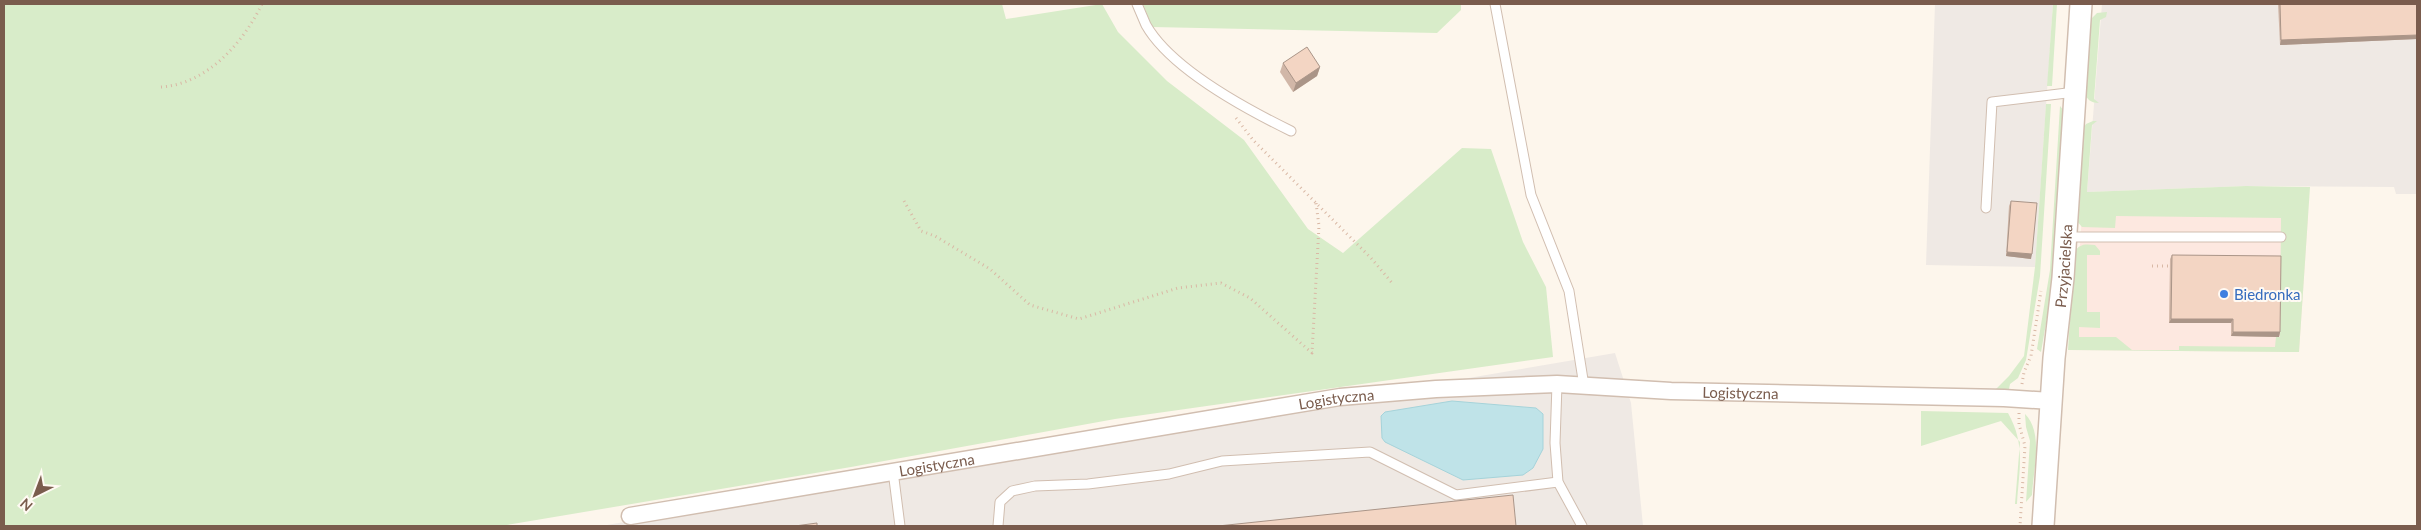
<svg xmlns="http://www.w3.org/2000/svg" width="2421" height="530" viewBox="0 0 2421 530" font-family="Lato,sans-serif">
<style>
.commercial{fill:#fde8e0}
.industrial{fill:#efe9e4}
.green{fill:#d8ecc9}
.water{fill:#bfe3e8;stroke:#a5d3da}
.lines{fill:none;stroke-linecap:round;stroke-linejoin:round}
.service-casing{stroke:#d1beb0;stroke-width:11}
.minor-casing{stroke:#d1beb0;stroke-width:19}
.tertiary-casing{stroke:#d1beb0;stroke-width:24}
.path{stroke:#d9b8a5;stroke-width:3;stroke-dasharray:1 4;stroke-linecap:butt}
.service{stroke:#fff;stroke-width:9}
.minor{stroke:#fff;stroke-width:16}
.tertiary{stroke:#fff;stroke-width:21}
.wall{fill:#d1b7a8}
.shaded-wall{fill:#aa9588}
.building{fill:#f3d5c3;stroke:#aa9588}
.shop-dot{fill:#3f7fe0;stroke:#fffaf3;stroke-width:2}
.labels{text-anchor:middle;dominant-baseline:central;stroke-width:4;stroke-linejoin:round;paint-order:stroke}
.street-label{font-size:15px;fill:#7a5c4d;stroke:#fffaf3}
.shop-label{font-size:15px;fill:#366cbe;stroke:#fffaf3;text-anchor:start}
</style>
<rect width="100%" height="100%" fill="#fdf6ec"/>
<!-- commercial -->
<path class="commercial" d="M2082 215 2308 217 2299 352 2073 350Z"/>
<!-- industrial -->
<g class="industrial">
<path d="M1935 4H2053L2035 267 1926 265Z"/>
<path d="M2102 4H2417V194H2396L2394 187 2246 186 2087 192Z"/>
<path d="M1615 353 1631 403 1643 526H601Z"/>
</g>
<!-- green -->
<g class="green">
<path d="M4 4H1002L1006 19 1102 4 1118 32 1167 81 1244 140 1308 229 1343 253 1462 148 1491 149 1523 242 1546 287 1553 357 1115 419 851 467 501 526H4Z"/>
<path d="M1143 4H1461V10L1437 33 1152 27Z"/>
<path d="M2053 4H2057L2052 86H2047Z"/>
<path d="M2107 12 2106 17 2100 20 2094 99 2099 103C2090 103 2087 99 2084 92L2090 20 2097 13Z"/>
<path d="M2046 104H2051L2040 276 2026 360 2018 378 2010 384 2009 389H1996L2009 376 2024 356 2035 267Z"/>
<path d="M2060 106 2064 111 2052 289 2041 352 2037 349 2050 270Z"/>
<path d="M2093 121H2097L2092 125 2087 192 2246 186 2310 187 2299 352 2068 350 2074 253C2079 243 2086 244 2095 245L2100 251V255H2087V312H2100V328L2079 327V337H2116L2132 350H2179V346L2275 347 2276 337H2280L2281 218 2116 216 2115 228 2082 227 2076 220 2083 129 2086 124Z"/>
<path d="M1921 411 2008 413C2026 445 2019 470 2017 504H2015L2020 442 2001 421 1921 446Z"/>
<path d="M2025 414C2044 433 2033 471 2032 495L2026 502 2030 441 2026 427Z"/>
</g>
<!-- water -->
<path class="water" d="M1452 401 1536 408 1543 414V449L1533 468 1523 475 1463 480 1385 442 1382 438 1381 416 1385 412Z"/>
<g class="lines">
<defs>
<g id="service">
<path d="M1137 4C1140 11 1143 18 1146 25 1171 69 1246 109 1291 131"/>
<path d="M1495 4 1531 195 1569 291 1584 386"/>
<path d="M1986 208 1992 102 2075 92"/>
<path d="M2066 237H2281"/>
<path d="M1557 384 1555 443 1558 482 1582 526"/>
<path d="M893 471 900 526"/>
<path d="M998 526 1000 502 1012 491 1035 486 1088 484 1169 474 1222 461 1370 452 1456 495 1558 482"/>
</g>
<g id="minor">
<path id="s1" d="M630 516 1340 397 1436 389 1557 384 1671 391 2004 398 2051 401"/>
</g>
<g id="tertiary">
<path id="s2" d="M2043 526 2054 358 2063 278 2081 4"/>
</g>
</defs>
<!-- service casing -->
<use href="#service" class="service-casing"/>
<!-- minor casing -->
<use href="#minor" class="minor-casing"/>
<!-- tertiary casing -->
<use href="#tertiary" class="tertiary-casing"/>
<!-- path -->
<g class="path">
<path d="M161 87C207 84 243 43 262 4"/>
<path d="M1236 118 1253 140 1371 258 1393 284"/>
<path d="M904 201 921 231 935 236 990 269 1030 305 1079 319 1178 288 1221 283 1250 298 1312 353 1319 226 1316 203"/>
<path d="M2152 266H2170"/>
<path d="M2022 384 2024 372 2031 356 2041 291"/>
<path d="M2019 413V424L2025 446 2020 526"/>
</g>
<!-- service -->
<use href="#service" class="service"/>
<!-- minor -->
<use href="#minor" class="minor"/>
<!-- tertiary -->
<use href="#tertiary" class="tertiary"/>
</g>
<!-- wall -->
<g class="wall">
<path d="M2278 4H2417V39L2280 45Z"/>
<path d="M1283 63 1320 67 1317 76 1293 92 1280 72Z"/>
<path d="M2011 201 2031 259 2006 256 2009 206Z"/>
<path d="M2172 255 2280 332 2279 337 2231 336V323H2169L2170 259Z"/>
</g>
<!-- shaded-wall -->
<g class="shaded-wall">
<path d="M2417 35V39L2280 45 2281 40Z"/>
<path d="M1320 67 1317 76 1293 92 1296 83Z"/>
<path d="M2007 252 2032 254 2031 259 2006 256Z"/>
<path d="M2171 319H2233L2231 323H2169Z"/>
<path d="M2233 332H2280L2279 337 2231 336Z"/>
</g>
<!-- building -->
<g class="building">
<path d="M2280 4H2417V35L2281 40Z"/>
<path d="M1307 47 1320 67 1296 83 1283 63Z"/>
<path d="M2011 201 2037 203 2032 254 2007 252Z"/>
<path d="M2172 255 2281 256 2280 332H2233V319H2171Z"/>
<path d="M1513 495 1516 526H1218Z"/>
<path d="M817 523V526H795Z"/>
</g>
<!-- markers -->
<circle class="shop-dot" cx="2224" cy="294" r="5"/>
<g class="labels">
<!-- street labels -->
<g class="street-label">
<text stroke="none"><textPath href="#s2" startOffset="261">Przyjacielska</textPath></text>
<text stroke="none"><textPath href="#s1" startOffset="1121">Logistyczna</textPath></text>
<text stroke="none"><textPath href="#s1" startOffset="716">Logistyczna</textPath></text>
<text stroke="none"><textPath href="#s1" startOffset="311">Logistyczna</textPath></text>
</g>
<!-- shop labels -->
<g class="shop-label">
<text x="2234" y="294">Biedronka</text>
</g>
</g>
<!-- border -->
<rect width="2421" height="530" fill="none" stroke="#7a5c4d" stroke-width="10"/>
<!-- north arrow -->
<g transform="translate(35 495) rotate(222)" stroke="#fffaf3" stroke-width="4" paint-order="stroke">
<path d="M0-4L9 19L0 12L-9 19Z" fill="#7a5c4d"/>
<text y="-8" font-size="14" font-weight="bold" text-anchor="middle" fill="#7a5c4d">N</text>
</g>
</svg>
